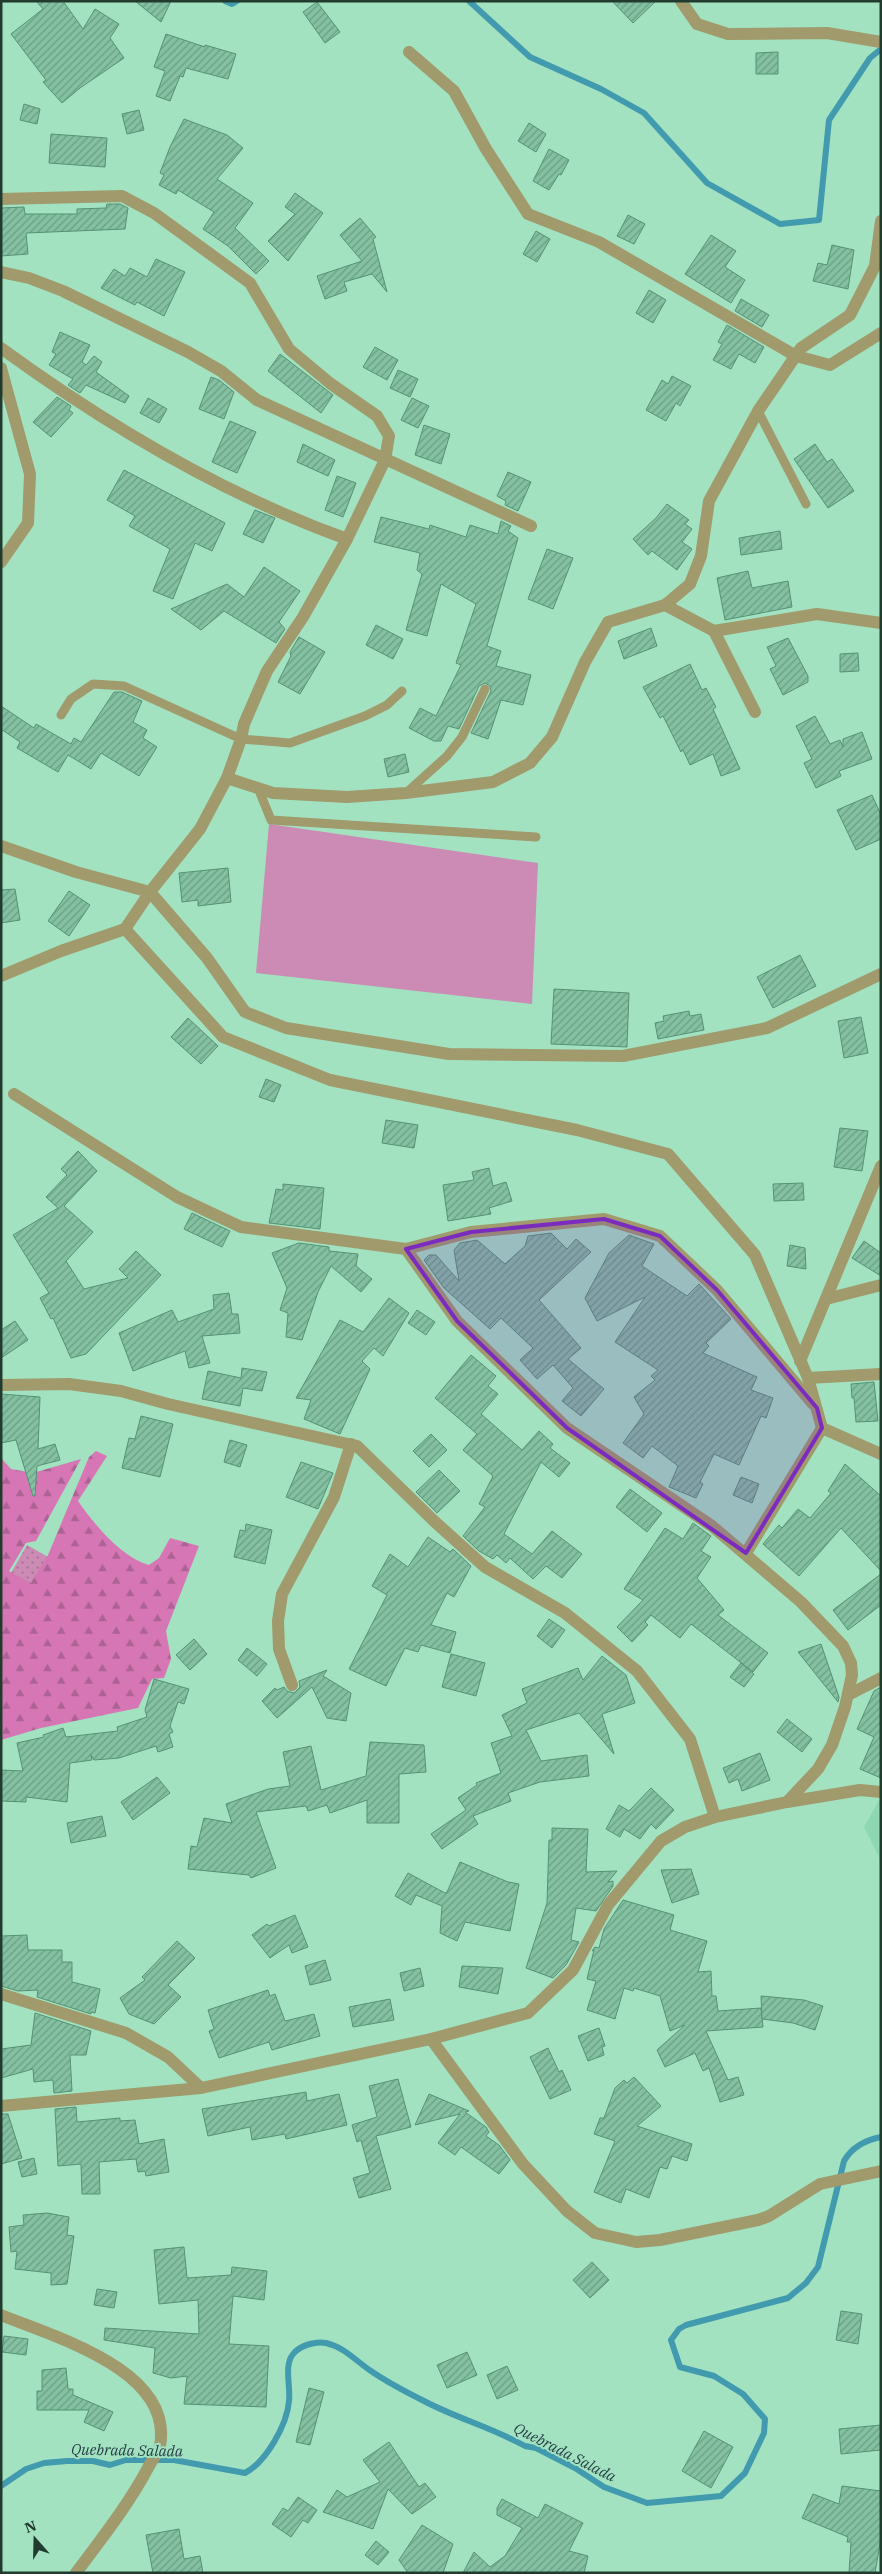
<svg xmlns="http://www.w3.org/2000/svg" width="882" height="2574" viewBox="0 0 882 2574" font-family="'IBM Plex Serif',serif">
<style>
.built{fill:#8fd7b3}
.green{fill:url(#green-dots)}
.forest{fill:url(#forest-firs)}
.pitch{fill:#cc8bb4}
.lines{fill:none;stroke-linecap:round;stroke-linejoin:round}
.stream{stroke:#429aaf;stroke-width:6}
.building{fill:url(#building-hatch);stroke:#559274}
.lane{stroke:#a09a6c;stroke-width:9}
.street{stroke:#a09a6c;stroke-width:12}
.marked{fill:#7b2cbf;fill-opacity:0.2;stroke:#7b2cbf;stroke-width:4;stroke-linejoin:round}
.labels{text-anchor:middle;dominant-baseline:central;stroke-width:4;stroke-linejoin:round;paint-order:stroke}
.water-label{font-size:15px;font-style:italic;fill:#263f47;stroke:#a2e2c1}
</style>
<defs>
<pattern id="green-dots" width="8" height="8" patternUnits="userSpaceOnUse" patternTransform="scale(1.25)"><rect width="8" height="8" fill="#cc8bb4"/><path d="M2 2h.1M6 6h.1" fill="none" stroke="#a57393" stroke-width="1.8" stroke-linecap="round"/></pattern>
<pattern id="forest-firs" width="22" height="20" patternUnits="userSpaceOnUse" patternTransform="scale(1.25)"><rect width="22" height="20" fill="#d676b5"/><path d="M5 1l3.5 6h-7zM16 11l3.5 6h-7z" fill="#ad6294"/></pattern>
<pattern id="building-hatch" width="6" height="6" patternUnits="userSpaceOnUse" patternTransform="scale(1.25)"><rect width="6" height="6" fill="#83c1a2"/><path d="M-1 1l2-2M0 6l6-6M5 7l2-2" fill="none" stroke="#6b9e84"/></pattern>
</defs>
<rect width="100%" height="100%" fill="#a2e2c1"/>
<!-- built -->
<path class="built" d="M879 1800H881V1861L864 1827Z"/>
<!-- green -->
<path class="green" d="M27 1545 50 1558 33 1586 11 1573Z"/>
<!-- forest -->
<path class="forest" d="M96 1451 107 1456 78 1501C94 1524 121 1557 149 1565L159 1558 170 1538 199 1546 166 1631 171 1659 164 1678 152 1679 138 1708 41 1728 1 1740V1458L11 1469 33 1473 81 1459 36 1541 26 1543 9 1571 31 1583 48 1555 89 1457Z"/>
<!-- pitch -->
<path class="pitch" d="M269 824 538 863 532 1004 256 973Z"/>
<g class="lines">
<!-- stream -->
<g class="stream">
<path d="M225 1 232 4 237 1"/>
<path d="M469 1 530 57 601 89 644 113 707 183 780 224 819 220 829 120 870 58 881 49"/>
<path d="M1 2486 26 2469 44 2463 67 2461H93L110 2465 126 2460H174L245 2473C266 2462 287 2425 289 2401 291 2387 283 2364 294 2353 301 2345 316 2341 326 2343 344 2347 356 2361 371 2371 387 2382 406 2392 424 2401 456 2418 493 2428 525 2446L536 2448 575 2468 604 2487 647 2503 721 2496 745 2473 764 2433 765 2419 743 2394 714 2376 680 2367 671 2340 679 2329 686 2325 788 2298 806 2283 818 2267 844 2161C852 2147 866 2140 881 2137"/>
</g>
</g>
<!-- building -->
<g class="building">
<path d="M36 1H63L83 29 95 9 119 24 110 38 124 58 80 88 62 103 43 82 46 80 11 34 43 9Z"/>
<path d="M135 1H171L161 22Z"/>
<path d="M612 1H656L633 23Z"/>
<path d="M317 2 340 32 325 43 303 12Z"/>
<path d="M166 34 205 47V45L236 54 228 79 186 68 183 77 180 76 170 101 156 96 165 71 154 67Z"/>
<path d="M778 52V74H756V53Z"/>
<path d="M24 104 40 109 37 124 20 120Z"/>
<path d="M139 110 144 130 127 134 122 114Z"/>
<path d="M184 119 227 135 243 148 217 179 253 203 235 228 269 261 256 274 228 246 203 229 214 212 178 190 176 194 159 185 164 175 160 173 170 147Z"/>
<path d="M529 123 546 134 536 152 518 141Z"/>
<path d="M51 134 107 138 105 167 49 163Z"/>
<path d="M549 149 569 160 561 175 559 174 549 190 533 181Z"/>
<path d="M295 193 323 213 288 261 268 241 295 214 285 207Z"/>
<path d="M107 204H120L128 208 125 229 26 233 28 254 1 256V208L24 207 25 214H77V209L106 208Z"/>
<path d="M628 215 645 224 634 244 617 236Z"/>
<path d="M360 218 376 237 373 239 387 292 372 274 344 282 347 291 325 299 317 276 362 261 340 235Z"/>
<path d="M536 231 550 239 537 262 523 254Z"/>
<path d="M711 235 736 251 725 267 745 280 731 303 685 274Z"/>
<path d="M832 245 854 250 848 289 813 281 818 263 827 265Z"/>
<path d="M156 259 185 272 164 316 137 302 135 305 101 288 114 269 125 276 130 268 147 277Z"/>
<path d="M649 290 666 300 653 323 636 313Z"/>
<path d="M741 299 769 315 762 327 735 311Z"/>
<path d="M727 325 764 347 755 363 739 354 731 369 713 360 722 344 718 342Z"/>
<path d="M60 332 90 345 82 362 86 365 94 356 102 362 96 372 129 396 125 403 86 385 80 393 68 385 73 379 49 365 56 354 52 352Z"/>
<path d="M375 347 398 360 387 380 363 367Z"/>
<path d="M280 354 333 395 321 413 268 371Z"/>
<path d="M398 370 418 379 410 397 390 388Z"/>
<path d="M672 376 691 386 680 406 676 403 666 421 646 410 662 380 668 384Z"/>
<path d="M211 377 219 380 234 392 224 419 199 409Z"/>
<path d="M57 397 71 406 69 410 73 413 51 437 33 422Z"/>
<path d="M148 398 167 409 159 423 140 413Z"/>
<path d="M412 398 429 406 418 428 401 420Z"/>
<path d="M230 421 256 432 237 473 212 462Z"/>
<path d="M424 425 450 434 441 464 415 455Z"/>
<path d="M303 444 335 460 328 476 297 462Z"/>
<path d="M815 444 827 462 832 459 854 491 828 508 794 459Z"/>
<path d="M124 470 225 523 212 551 195 543 173 599 153 591 170 549 129 526 135 516 107 500Z"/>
<path d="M508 472 531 482 518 511 505 505 506 501 497 496Z"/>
<path d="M337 476 356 483 343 517 325 510Z"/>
<path d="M667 504 689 520 685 524 692 529 682 542 692 549 677 570 652 551 648 555 633 539 656 518Z"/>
<path d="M255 510 275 518 263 543 243 534Z"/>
<path d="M381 517 429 529 430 525 466 537 470 525 498 534 501 521 511 526 508 531 518 538 487 646 501 651 496 666 531 675 523 705 501 700 488 739 471 733 491 691 490 686 485 683 479 686 459 729 448 726 441 741H434L409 728 420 708 436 716 461 665 456 663 476 604 441 584 427 636 406 630 422 574 417 570 420 553 374 542Z"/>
<path d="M780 531 782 549 741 555 739 538Z"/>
<path d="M547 549 573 558 553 609 528 599Z"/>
<path d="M264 567 300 591 279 622 285 629 276 643 224 611 201 630 171 609 227 584 244 597Z"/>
<path d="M748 571 752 588 788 581 792 607 725 620 717 578Z"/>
<path d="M376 625 403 639 393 659 366 645Z"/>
<path d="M651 628 657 646 624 659 618 641Z"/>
<path d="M299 637 325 652 300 694 278 682 291 656 290 652Z"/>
<path d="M788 638 808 676V682L783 695 770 669 776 666 767 647Z"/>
<path d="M858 653 859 671 840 672V654Z"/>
<path d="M690 664 702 690 706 688 716 707 713 709 740 769 721 776 713 754 690 765 683 750 681 752 663 716 660 718 643 687Z"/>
<path d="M114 692H122L142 701 133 722 147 730 143 738 157 747 139 776 101 753 91 769 68 755 58 772 17 748 20 742 1 729V706L34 728 36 724 71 744 74 738 81 742Z"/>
<path d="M815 716 830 744 840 740 843 747V739L862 732 872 759 839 771 841 776 816 788 804 763 812 759 796 726Z"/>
<path d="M405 754 409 772 388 777 384 759Z"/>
<path d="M872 795 881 815V839L856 850 837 810Z"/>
<path d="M228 868 231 902 198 906V900L182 902 179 873Z"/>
<path d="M15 889 20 920 1 923V890Z"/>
<path d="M69 891 90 905 69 936 48 921Z"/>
<path d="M800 955 816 986 773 1008 757 977Z"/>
<path d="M554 989 629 993 627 1047 551 1044Z"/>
<path d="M689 1011 690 1016 701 1014 704 1030 658 1039 655 1023 664 1021 663 1016Z"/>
<path d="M861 1017 868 1053 844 1058 838 1021Z"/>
<path d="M188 1018 218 1046 201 1064 171 1037Z"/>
<path d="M266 1079 281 1085 274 1102 259 1097Z"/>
<path d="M386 1120 418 1125 414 1148 382 1143Z"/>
<path d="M840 1128 868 1131 862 1171 834 1167Z"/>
<path d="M78 1151 97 1171 64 1206 93 1232 66 1261 84 1289 128 1278 119 1269 136 1251 161 1275 86 1354 71 1358 53 1318 51 1319 40 1298 49 1293 13 1235 58 1208 46 1197 67 1175 61 1169Z"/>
<path d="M489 1168 493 1186 506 1182 512 1201 489 1208 491 1214 448 1221 443 1185 474 1180 472 1172Z"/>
<path d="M803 1183 804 1200 774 1201 773 1184Z"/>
<path d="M283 1184 324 1188 320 1229 269 1223 276 1189 283 1190Z"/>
<path d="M192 1213 230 1231 222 1247 184 1229Z"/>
<path d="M551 1233 567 1249 576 1239 591 1252 539 1300 581 1348 568 1359 604 1389 581 1416 562 1401 573 1388 553 1365 537 1379 520 1360 533 1348 501 1318 490 1329 444 1288 424 1260 429 1255H436L459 1281 454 1250 460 1243 477 1240 505 1264 525 1246 528 1236Z"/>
<path d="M629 1235 654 1244 642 1266 687 1296 699 1284 731 1319 706 1343 709 1346 703 1353 757 1377 751 1390 773 1398 766 1418 761 1416 739 1465 714 1454 700 1482 703 1484 696 1498 669 1487 678 1466 652 1446 643 1458 623 1443 644 1414 634 1397 655 1380 651 1376 658 1370 615 1342 645 1297 597 1321 585 1298 609 1253Z"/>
<path d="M864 1241 881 1253V1276L852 1258Z"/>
<path d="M299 1243 329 1247V1251L358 1254 356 1266 372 1279 361 1292 331 1266 318 1292 302 1340 286 1337 288 1313 280 1310 287 1288 272 1253Z"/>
<path d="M790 1245 805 1248 806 1269 787 1266Z"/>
<path d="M229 1293 232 1314H238L240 1333 202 1336 210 1363 189 1368 185 1351 133 1371 119 1333 172 1310 178 1322 214 1309 213 1295Z"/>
<path d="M389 1298 409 1313 383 1356 374 1348 362 1361 370 1369 340 1434 304 1419 311 1400 296 1398 340 1320 363 1332Z"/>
<path d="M417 1310 435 1322 426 1335 408 1323Z"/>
<path d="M15 1321 28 1340 1 1358V1330Z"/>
<path d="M471 1355 496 1376 488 1386 498 1394 481 1414 522 1450 539 1431 553 1444 550 1448 570 1463 559 1477 541 1462 504 1534 532 1554 552 1531 582 1554 562 1578 546 1566 533 1579 510 1558 506 1563 497 1555 493 1559 479 1551 463 1536 485 1507 479 1504 493 1476 463 1450 477 1434 435 1398Z"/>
<path d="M242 1368 267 1372 262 1391 243 1388 240 1406 202 1399 208 1371 241 1378Z"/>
<path d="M874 1382 878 1421 856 1422 854 1398H852L851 1384Z"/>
<path d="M1 1394 40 1397 38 1449 55 1444 60 1460 37 1466 35 1496H33L16 1440 1 1443Z"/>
<path d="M141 1416 173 1424 160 1477 122 1468 129 1438 135 1439Z"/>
<path d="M431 1434 447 1450 429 1467 413 1451Z"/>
<path d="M230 1440 247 1445 240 1467 224 1462Z"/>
<path d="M301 1462 333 1473 318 1509 286 1497Z"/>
<path d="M845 1464 881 1496V1571L841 1528 799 1576 763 1544 779 1525 782 1528 798 1509 810 1518 831 1493 828 1491Z"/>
<path d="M439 1470 460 1491 437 1513 416 1492Z"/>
<path d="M741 1477 759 1484 752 1503 733 1495Z"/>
<path d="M630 1489 662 1513 647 1532 616 1507Z"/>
<path d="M693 1523 711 1536 701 1551 711 1557 697 1578 724 1610 718 1615 768 1653 753 1672 691 1624 680 1638 651 1615 645 1622 648 1625 632 1642 617 1627 643 1600 624 1589 665 1528 683 1539Z"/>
<path d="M246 1524 272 1530 265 1564 234 1557 240 1530 245 1531Z"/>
<path d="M428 1537 450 1552 453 1549 471 1566 454 1597 447 1593 431 1625 456 1632 450 1653 421 1645 418 1652 405 1648 386 1686 349 1669 387 1595 372 1586 390 1554 408 1567Z"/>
<path d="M881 1574V1605L848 1630 833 1610Z"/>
<path d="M549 1619 565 1630 552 1648 537 1636Z"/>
<path d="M194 1639 207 1654 190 1670 176 1655Z"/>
<path d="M821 1644 839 1697 838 1702 798 1652Z"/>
<path d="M247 1648 267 1664 257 1676 238 1660Z"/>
<path d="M451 1654 485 1663 476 1696 442 1687Z"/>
<path d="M602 1656 626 1675 635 1703 602 1714 614 1754 579 1713 526 1730 541 1761 587 1755 589 1776 540 1782 508 1793 511 1801 473 1816 478 1824 442 1849 431 1834 466 1810 458 1798 477 1785 476 1783 501 1773 491 1743 512 1736 502 1715 527 1703 522 1689 578 1668 583 1680Z"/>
<path d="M741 1663 754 1674 744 1687 730 1677Z"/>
<path d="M327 1670 323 1676 351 1693 346 1721 327 1718 312 1687 277 1718 262 1701 275 1688 277 1690 284 1687 287 1691 294 1693 300 1687 299 1681Z"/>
<path d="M154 1679 189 1689 184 1704 178 1702 170 1726 173 1732 169 1734 173 1747 158 1752 156 1746 119 1758 94 1760 91 1755 92 1760 70 1763 67 1802 26 1797V1802L1 1801V1770L23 1771 17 1743 44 1737 43 1735 63 1728 66 1737 118 1731 117 1727 147 1717 145 1710Z"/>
<path d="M881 1687V1778L860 1769 874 1737 857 1729 874 1691Z"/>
<path d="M787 1719 812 1739 802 1752 777 1732Z"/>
<path d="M370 1742 424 1745 426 1772 399 1774V1823H367V1800L330 1813 327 1805 308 1811 306 1806 256 1812 276 1868 251 1878 249 1875 188 1869 191 1846 197 1847 204 1818 232 1823 226 1804 268 1789 290 1786 283 1752 311 1746 321 1790 366 1776Z"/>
<path d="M760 1753 770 1780 742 1791 738 1779 729 1783 723 1768Z"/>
<path d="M157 1777 170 1793 133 1820 121 1802Z"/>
<path d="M651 1788 674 1810 656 1829 651 1824 640 1839 624 1829 620 1837 606 1829 619 1805 629 1811Z"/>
<path d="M102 1816 106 1836 71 1843 67 1823Z"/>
<path d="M552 1828 588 1829 586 1872 617 1871 608 1882 613 1881V1886L596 1911 576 1908 571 1940 579 1942 566 1965 553 1978 526 1968 547 1903 549 1840H552Z"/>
<path d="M460 1862 508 1882 519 1884 510 1931 465 1922 457 1941 440 1933 442 1906 416 1895 411 1905 395 1896 408 1873 445 1893 447 1892Z"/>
<path d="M691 1869 699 1894 672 1903 661 1870Z"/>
<path d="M623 1900 674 1915 670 1930 707 1941 698 1972 711 1971 712 1996H716L718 2011 761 2008 763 2027 706 2031 728 2080 738 2077 744 2095 720 2102 709 2068 703 2071 695 2053 665 2067 657 2050 685 2025 670 2031 660 1996 634 1988 633 1991 624 1988 615 2019 587 2010 596 1981 587 1979 594 1950 592 1951 595 1947 599 1948 604 1929Z"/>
<path d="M295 1915 308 1947 292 1953 289 1945 270 1958 252 1935 267 1924 269 1926Z"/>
<path d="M27 1935 28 1950H62V1962H72V1982L100 1989 95 2013 91 2012V2014L37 1997 38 1990 18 1991 1 1986V1936Z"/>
<path d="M177 1941 195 1958 168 1985 181 1997 154 2024 129 2014 120 1998 145 1980 142 1977Z"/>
<path d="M325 1960 331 1980 310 1985 305 1966Z"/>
<path d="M462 1966 503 1968 498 1994 459 1987Z"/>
<path d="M420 1968 424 1986 404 1991 400 1973Z"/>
<path d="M268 1990 270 1996 275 1994 285 2021 314 2014 320 2036 272 2050 269 2042 219 2058 209 2031 214 2029 208 2010Z"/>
<path d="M761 1996 804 2000 823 2006 815 2030 793 2023 762 2019Z"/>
<path d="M390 1999 394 2020 353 2027 349 2007Z"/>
<path d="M35 2013 91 2031 86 2055H70L72 2091 54 2093 53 2080 34 2082 33 2069 1 2078V2049L31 2045Z"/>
<path d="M599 2028 605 2046 602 2047 604 2055 588 2061 578 2036Z"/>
<path d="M548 2048 559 2072 562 2070 571 2090 550 2099 530 2057Z"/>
<path d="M634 2077 661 2106 637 2126 692 2144 687 2161 672 2156 667 2169 660 2167 649 2198 626 2189 621 2203 594 2192 615 2141 594 2134 600 2118H604L615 2088 624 2080 627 2083Z"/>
<path d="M398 2079 411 2127 376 2136 391 2189 359 2198 353 2178 370 2173 361 2140 357 2142 352 2125 377 2117 369 2086Z"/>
<path d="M306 2092 307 2101 339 2094 347 2125 286 2139 285 2134 252 2140 250 2127 208 2136 202 2109Z"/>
<path d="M429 2094 469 2111 465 2112 486 2127 489 2132 486 2136 499 2145 510 2160 499 2174 461 2147 455 2155 438 2143 460 2114 415 2125Z"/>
<path d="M76 2107 77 2122 120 2118V2121L135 2120 139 2144 164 2139 169 2172 146 2176 145 2171 138 2172 136 2159 99 2162 100 2194H82L81 2164 58 2166 55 2109Z"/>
<path d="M1 2114H8L22 2158 1 2164Z"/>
<path d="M34 2158 37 2174 22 2177 18 2162Z"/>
<path d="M47 2213 69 2217 67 2235 74 2236 67 2284 51 2285V2273L15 2269 17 2251 11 2252 9 2227 24 2225 23 2215Z"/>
<path d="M184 2247 187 2278 231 2275 232 2267 267 2271 264 2300 233 2296 229 2344 269 2346 266 2407 184 2404 187 2376 171 2378 153 2373 155 2348 104 2340 105 2328 199 2334 198 2300 159 2304 154 2250Z"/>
<path d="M592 2262 609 2280 590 2298 573 2280Z"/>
<path d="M97 2289 117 2292 114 2308 94 2305Z"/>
<path d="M841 2311 862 2314 858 2344 836 2340Z"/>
<path d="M4 2336 28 2339 26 2355 2 2352Z"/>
<path d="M467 2352 477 2375 447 2388 437 2365Z"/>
<path d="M507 2366 518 2390 497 2399 487 2375Z"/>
<path d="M66 2368 68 2389H73V2395L113 2412 104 2431 84 2422 89 2410H37V2391H42V2370Z"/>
<path d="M309 2388 324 2392 310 2445 296 2442Z"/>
<path d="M881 2425V2450L841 2454 839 2429Z"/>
<path d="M704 2431 733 2447 711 2488 682 2471Z"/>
<path d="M389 2442 419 2487 425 2483 436 2497 412 2514 388 2489 373 2529 323 2512 337 2490 347 2497 380 2482 363 2460Z"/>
<path d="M842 2486 881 2491V2538L875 2573H849L851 2542H847L848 2537 802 2518 813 2494 839 2504Z"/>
<path d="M298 2497 317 2510 308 2523 303 2520 291 2537 272 2524 283 2508 288 2511Z"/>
<path d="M502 2499 538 2518 545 2504 583 2523 569 2551 588 2556 584 2573H463L474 2552 490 2567 505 2556 522 2528 497 2515V2508Z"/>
<path d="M422 2525 453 2544 443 2573H408L399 2560Z"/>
<path d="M179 2529 184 2559 200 2556 203 2573H153L146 2535Z"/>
<path d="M376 2541 389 2552 378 2565 365 2555Z"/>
</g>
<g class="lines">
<!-- lane -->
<g class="lane">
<path d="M758 411 806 504"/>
<path d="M61 715 71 699 93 684 124 686 241 739 290 743 365 716 387 705 402 691"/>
<path d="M258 788 271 820 536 837"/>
<path d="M406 793 447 756 462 737 485 689"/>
</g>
<!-- street -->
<g class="street">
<path d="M681 1 697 24 728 34 827 33 881 42"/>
<path d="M409 52 454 91 486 149 528 214 599 242 796 356 830 365 881 333"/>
<path d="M1 199 122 196 154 213 250 283 289 349 331 384 377 416 389 436 385 460 347 539 303 617 267 671 244 724 241 739 227 778 200 829 150 892 207 958 245 1012 286 1028 449 1054 623 1056 767 1028 881 974"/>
<path d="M1 272 29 278 63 291 188 352 221 371 257 400 531 526"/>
<path d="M1 348C108 426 222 494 347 539"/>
<path d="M1 368 30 474 28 523 1 562"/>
<path d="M665 605 714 631 817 614 881 623"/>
<path d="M714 631 755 712"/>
<path d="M227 778 273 793 347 797 406 793 493 782 530 763 552 737 585 662 608 622 665 605 690 584 701 556 709 501 758 411 801 348 850 315 875 266 881 221"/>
<path d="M1 846 76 872 150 892 125 929 61 951 1 976"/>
<path d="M125 929 223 1037 330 1080 577 1130 668 1154 755 1255 808 1378 822 1428 746 1553"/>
<path d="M14 1094 177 1197 241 1227 406 1249 471 1232 604 1219 660 1236 717 1290 813 1404"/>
<path d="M826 1299 881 1285"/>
<path d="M800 1361 881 1166"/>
<path d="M808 1378 881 1374"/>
<path d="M1 1385 69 1384 121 1391 168 1404 357 1446 434 1521 485 1567 565 1613 637 1671 690 1739 715 1817"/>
<path d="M822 1428 881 1454"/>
<path d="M292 1685 279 1649 278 1621 282 1594 334 1497 351 1444"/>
<path d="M848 1695 881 1678"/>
<path d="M787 1802 860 1790 881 1792"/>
<path d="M1 1994 126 2033 168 2057 201 2088"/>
<path d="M431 2039 523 2164 567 2211 595 2233 636 2242 660 2240 758 2220 769 2216 820 2184 881 2171"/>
<path d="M1 2106 201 2088 431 2039 528 2013 573 1970 608 1905 661 1841 685 1827 715 1817 787 1802 818 1769 832 1745 845 1707 852 1675 851 1663 843 1646 801 1602 712 1526 567 1428 457 1321 406 1249"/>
<path d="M1 2315C54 2337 174 2370 160 2446 158 2453 152 2460 149 2466 129 2504 102 2538 76 2573"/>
</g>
</g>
<!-- marked area -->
<path class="marked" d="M604 1219 660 1236 717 1290 817 1408 822 1428 746 1553 567 1428 457 1321 406 1249 471 1232Z"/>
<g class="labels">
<!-- water labels -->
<g class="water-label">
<text transform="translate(127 2450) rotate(1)">Quebrada Salada</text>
<text transform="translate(565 2452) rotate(27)">Quebrada Salada</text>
</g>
</g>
<!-- border -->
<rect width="882" height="2574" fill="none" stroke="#223b2f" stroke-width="5"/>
<!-- north arrow -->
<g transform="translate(35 2539) rotate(340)" stroke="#a2e2c1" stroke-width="4" paint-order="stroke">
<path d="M0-4L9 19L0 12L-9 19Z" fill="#223b2f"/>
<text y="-8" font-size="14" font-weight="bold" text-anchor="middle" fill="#223b2f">N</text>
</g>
</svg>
